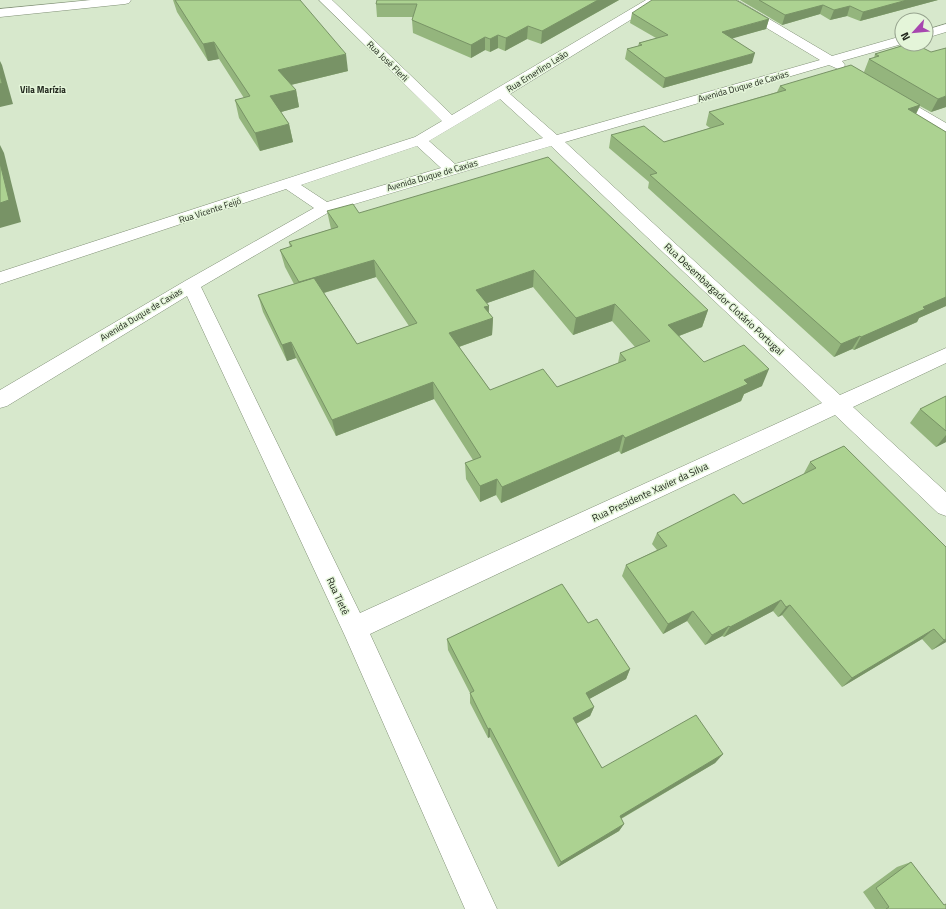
<svg xmlns="http://www.w3.org/2000/svg" width="946" height="909" viewBox="0 0 946 909" font-family="'Titillium Web',sans-serif">
<style>
.lines{fill:none;stroke-linecap:round;stroke-linejoin:round}
.minor-casing{stroke:#809076;stroke-width:1}
.minor{fill:#fff;fill-rule:evenodd}
.wall{fill:#94b57d;fill-rule:evenodd}
.shaded-wall{fill:#789366}
.building{fill:#acd291;stroke:#789366;fill-rule:evenodd}
.labels{text-anchor:middle;dominant-baseline:central;stroke-width:3;stroke-linejoin:round;paint-order:stroke}
.far-street-label{font-size:9px;fill:#22281e;stroke:#e4f5d9}
.far-neighbourhood-label{font-size:9px;font-weight:bold;fill:#22281e;stroke:#e4f5d9}
.street-label{font-size:10px;fill:#22281e;stroke:#e4f5d9}
</style>
<rect width="100%" height="100%" fill="#d7e8cc"/>
<g class="lines">
<defs>
<g id="minor">
<path d="M91 0H131L129 3 125 4 0 17V9Z"/>
<path d="M319 0H332L452 115 646 0H660L658 3 510 94 557 135 820 60 725 3 723 0H737L832 56 902 36V44L842 61 845 65 843 68 838 69 829 65 565 142 840 395 946 348V363L853 407 946 492V516L938 513 835 415 370 634 497 909H465L345 636 187 296 7 406 0 408V390L185 281 314 208 286 189 0 284V272L415 137 442 121ZM500 99 543 138 455 164 429 141ZM417 146 441 168 327 202 301 185ZM551 146 822 403 360 613 201 287 331 211Z"/>
<path d="M946 24V32L926 38V30Z"/>
<path d="M891 93 896 94 946 123V133L941 132 886 100 884 97 886 94Z"/>
</g>
</defs>
<!-- minor casing -->
<use href="#minor" class="minor-casing"/>
<!-- minor -->
<use href="#minor" class="minor"/>
</g>
<!-- wall -->
<g class="wall">
<path d="M173 0H300L348 71 291 85 296 90 299 107 281 112 289 124 293 142 260 151 239 118 235 100 244 98 219 59 208 61 177 12Z"/>
<path d="M377 0H619L541 44 527 39 505 51 498 48 490 52 485 50 471 58 413 33 412 20 413 17H377L376 4Z"/>
<path d="M740 0H938L860 21 847 16 830 20 820 14 782 25Z"/>
<path d="M632 13 769 19 766 29 732 38 752 63 663 88 625 59 627 49 638 46 639 43 656 38 630 23Z"/>
<path d="M908 44 946 107 931 112 920 106 916 114 946 132V306L919 318 917 322 854 350 852 349 834 357 648 188 649 182 609 148 611 135 664 142 710 128 706 125 709 112 777 92 780 86 864 72 869 59 874 58 875 54Z"/>
<path d="M327 211 359 213 708 310 702 327 679 336 704 362 762 386 744 394 741 401 621 454 619 451 501 503 496 495 480 502 466 479 465 463 473 460 434 399 336 436 296 358 287 361 263 312 258 295 294 284 285 267 280 250 290 247 289 242 331 229ZM376 277 409 326 357 344 324 293ZM533 287 573 335 612 321 635 347 620 353 618 363 557 387 490 390 459 347 492 335 493 318 489 313V306L487 303Z"/>
<path d="M946 396V442L936 447 910 423 920 409Z"/>
<path d="M844 446 946 642 932 650 922 639 842 687 782 615 778 617 773 611 724 637 722 636 705 645 687 621 663 634 622 576 626 565 657 550 652 544 657 533 743 504 803 475 810 462Z"/>
<path d="M588 623 630 669 626 679 589 699 594 707 590 716 576 724 602 768 723 754 715 763 621 819 624 824 619 831 558 867 490 737 488 738 470 703V693L448 650 447 639Z"/>
<path d="M911 862 944 905 946 904V909H875L863 892 897 867Z"/>
</g>
<!-- shaded-wall -->
<g class="shaded-wall">
<path d="M598 0H619L541 44 542 31Z"/>
<path d="M907 0H938L860 21 863 12Z"/>
<path d="M823 5 820 14 782 25 785 15Z"/>
<path d="M850 6 847 16 830 20 834 10Z"/>
<path d="M769 19 766 29 720 42 722 32Z"/>
<path d="M528 26 527 39 505 51 506 38Z"/>
<path d="M498 35V48L490 52V39Z"/>
<path d="M485 37V50L471 58V45Z"/>
<path d="M214 42 219 59 208 61 203 44Z"/>
<path d="M755 53 752 63 663 88 665 78Z"/>
<path d="M346 54 348 71 282 87 278 70Z"/>
<path d="M0 61 2 65 13 104 0 107Z"/>
<path d="M296 90 299 107 274 114 270 96Z"/>
<path d="M946 96V107L931 112 938 99Z"/>
<path d="M920 105 914 118 908 109Z"/>
<path d="M289 124 293 142 260 151 255 133Z"/>
<path d="M0 145 4 153 21 222 0 228Z"/>
<path d="M374 260 376 277 303 299 299 282Z"/>
<path d="M534 270 533 287 476 307V290Z"/>
<path d="M946 297V306L919 318 917 322 854 350 861 337 923 307Z"/>
<path d="M615 304 612 321 573 335 576 318Z"/>
<path d="M489 306 488 320 493 318 492 335 450 350 449 333 484 307Z"/>
<path d="M708 310 702 327 663 342 668 325Z"/>
<path d="M860 336 852 349 834 357 841 344Z"/>
<path d="M291 342 296 358 287 361 282 345Z"/>
<path d="M769 369 762 386 744 394 741 401 621 454 625 438 744 380Z"/>
<path d="M433 382 434 399 336 436 332 420Z"/>
<path d="M623 435 619 451 501 503 502 487Z"/>
<path d="M946 435V442L936 447Z"/>
<path d="M497 479 496 495 480 502V486Z"/>
<path d="M781 600 773 611 724 637 730 627Z"/>
<path d="M790 605 782 615 778 617 786 607Z"/>
<path d="M693 611 687 621 663 634 668 624Z"/>
<path d="M729 626 722 636 705 645 712 635Z"/>
<path d="M934 629 922 639 842 687 852 678Z"/>
<path d="M946 639V642L932 650 944 640Z"/>
<path d="M630 669 626 679 582 703 586 693Z"/>
<path d="M594 707 590 716 570 727 573 718Z"/>
<path d="M490 728V737L488 738V729Z"/>
<path d="M723 754 715 763 615 822 620 816Z"/>
<path d="M624 824 619 831 558 867 561 862Z"/>
</g>
<!-- building -->
<g class="building">
<path d="M175 0H300L346 54 278 70 296 90 270 96 289 124 255 133 235 100 250 96 214 42 203 44Z"/>
<path d="M377 0H598L542 31 528 26 506 38 498 35 490 39 485 37 471 45 412 20 417 4H376Z"/>
<path d="M652 0H736L769 19 722 32 755 53 665 78 627 49 642 45 639 43 668 35 632 13Z"/>
<path d="M759 0H907L863 12 850 6 834 10 823 5 785 15Z"/>
<path d="M908 44H915L931 52 946 48V96L938 99 869 59 879 56 875 54Z"/>
<path d="M851 65 920 105 908 109 946 132V297L923 307 925 309 861 337 860 336 841 344 650 175 657 173 611 135 644 126 664 142 724 124 709 112 786 90 780 86Z"/>
<path d="M0 75 2 83 0 84Z"/>
<path d="M548 157 708 310 668 325 704 362 744 345 769 369 744 380 748 384 625 438 623 435 502 487 497 479 480 486 465 463 481 457 433 382 332 420 291 342 282 345 258 295 314 278 357 344 417 323 374 260 299 282 280 250 292 246 289 242 338 227 327 211 353 204 359 213ZM534 270 576 318 615 304 650 341 620 353 626 360 557 387 543 369 490 390 449 333 493 318 484 307 489 306 476 290Z"/>
<path d="M0 163 9 200 0 203Z"/>
<path d="M946 396V431L920 409Z"/>
<path d="M844 446 946 547V639L944 640 934 629 852 678 790 605 786 607 781 600 730 627 729 626 712 635 693 611 668 624 626 565 667 546 657 533 734 494 743 504 816 468 810 462Z"/>
<path d="M562 584 588 623 597 619 630 669 586 693 594 707 573 718 602 768 696 715 723 754 620 816 624 824 561 862 490 728 488 729 470 693 474 691 447 639Z"/>
<path d="M911 862 944 905 946 904V909H886L889 907 876 888Z"/>
</g>
<g class="labels">
<!-- far-street labels -->
<g class="far-street-label">
<text transform="translate(388 61) rotate(44)">Rua José FIerli</text>
<text transform="translate(537 71) rotate(-32)">Rua Emerlino Leão</text>
<text transform="translate(743 86) rotate(-16)">Avenida Duque de Caxias</text>
<text transform="translate(432 175) rotate(-16)">Avenida Duque de Caxias</text>
<text transform="translate(210 210) rotate(-18)">Rua Vicente Feijó</text>
<text transform="translate(141 314) rotate(-31)">Avenida Duque de Caxias</text>
</g>
<!-- far-neighbourhood labels -->
<g class="far-neighbourhood-label">
<text x="43" y="89">Vila Marízia</text>
</g>
<!-- street labels -->
<g class="street-label">
<text transform="translate(724 299) rotate(43)">Rua Desembargador Clotário Portugal</text>
<text transform="translate(650 492) rotate(-25)">Rua Presidente Xavier da Silva</text>
<text transform="translate(338 596) rotate(65)">Rua Tietê</text>
</g>
</g>
<!-- north arrow -->
<g transform="translate(914 32) rotate(243)"><circle r="19" fill="#e4f5d9" stroke="#96a38e"/>
<path d="M0-3L7 15L0 10L-7 15Z" fill="#a747af"/>
<text y="-6" font-size="11" font-weight="bold" text-anchor="middle" fill="#22281e">N</text>
</g>
</svg>
